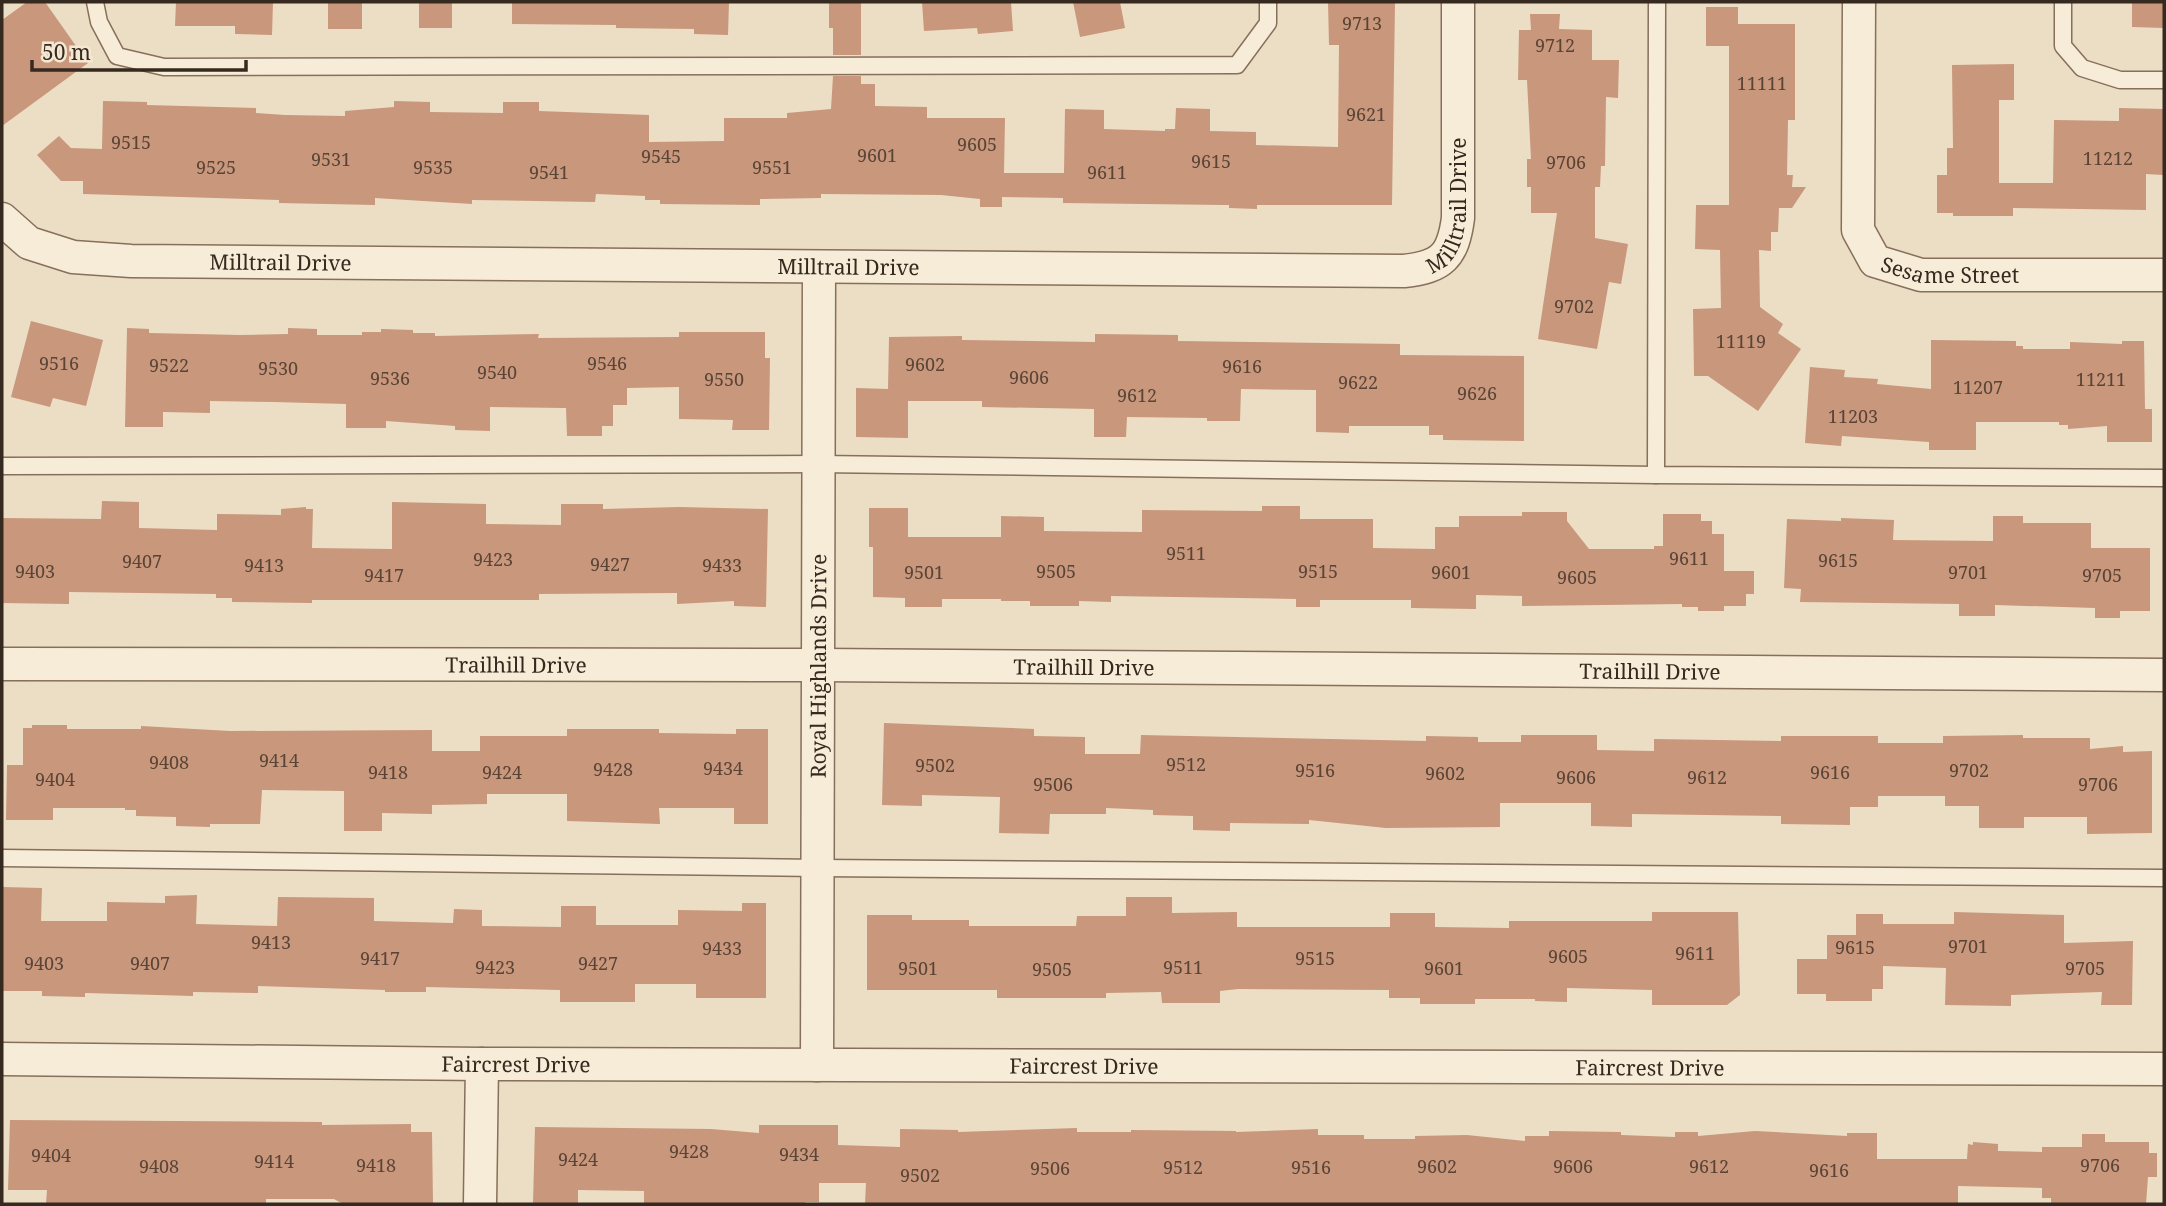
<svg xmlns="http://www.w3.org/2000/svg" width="2166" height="1206" viewBox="0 0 2166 1206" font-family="'Noto Serif',serif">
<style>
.building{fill:#c8977c}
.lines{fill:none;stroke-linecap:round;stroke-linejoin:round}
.service-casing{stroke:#866f5c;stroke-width:19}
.minor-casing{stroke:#866f5c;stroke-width:35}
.service{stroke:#f7ecd7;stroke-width:16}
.minor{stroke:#f7ecd7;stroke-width:32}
.labels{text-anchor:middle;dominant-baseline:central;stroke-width:5;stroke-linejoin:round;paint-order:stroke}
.number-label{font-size:18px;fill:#5a4436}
.street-label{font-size:21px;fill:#36291f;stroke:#f4e8d3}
</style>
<rect width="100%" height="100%" fill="#ecdec4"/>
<!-- building -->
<g class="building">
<path d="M27 2H45L88 63 2 126V20Z"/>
<path d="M176 2H273L272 35 235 34V26H175Z"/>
<rect x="328" y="2" width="34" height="27"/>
<rect x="419" y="2" width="33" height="26"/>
<path d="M512 2H729L728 35 694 34V29L616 28V25L512 24Z"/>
<path d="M829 2H861V55H833V28H829Z"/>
<path d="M922 2H1011L1013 31 978 34 977 28 924 31Z"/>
<path d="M1073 2H1120L1125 28 1080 37Z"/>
<path d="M1328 2H1395L1392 205H1257V209L1229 208V205H1225L1063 203V198L1002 197V207H980V199L941 195 821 194V198L760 199V205L660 204V200H645V196L596 194 595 202 472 200V204L375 198V205L279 203V200L83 194V181H61L37 155 59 136 71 148 102 149 103 101 147 102V105L256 108V113L285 115 345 116V111L394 107V101L430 102V112L503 113V102H539V111L649 115V142L724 141V118H787V113L831 109 833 76H861V84H875V106L927 107V118H1005L1004 173H1064L1065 109 1104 110V129L1165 131V129H1175L1176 108 1210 109V131L1256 132V145L1338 147 1339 45H1329Z"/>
<path d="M2132 2H2164V28L2132 27Z"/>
<path d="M1706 7H1738V24H1795V120H1788L1787 175H1793L1792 187H1806L1792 208H1779L1778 232H1771V251L1759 250 1760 307 1783 324 1778 333 1801 349 1758 411 1708 376H1694L1693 309 1721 308 1720 250 1695 249 1696 205H1729V46H1706Z"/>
<path d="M1530 14H1560L1559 29 1592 30V60H1619L1618 98 1606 97 1605 166H1601L1600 187H1595V238L1628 244 1621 284 1609 282 1597 349 1538 339 1557 213H1531V187H1527V159H1531L1527 80H1518L1519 30H1531Z"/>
<path d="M2014 64V100H1999V183H2053L2054 120 2119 121V108L2164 109 2163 175 2146 174V210L2013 208V216H1953V213H1937V175H1947V148H1953L1952 65Z"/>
<path d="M31 321 103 340 86 406 53 398 50 407 11 397Z"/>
<path d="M127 328 149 329V333L240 335 288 334V328L317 329V335H362V332H381V329L413 330V333H435V336L539 334 538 338 679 337V332H765V358H770L769 430H732L733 420 679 419V387L627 388V405H613V426H602V436H567L566 408 490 407V431L455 430V426L386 421V428H346V404L274 402 210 401V413L163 412V427H125Z"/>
<path d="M1095 334 1178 335V341L1400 344V355L1524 356V441L1443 440V435H1429V426H1349V433L1316 432V390L1241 389 1240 421H1207V418L1127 417 1126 437H1094V409L982 407V401H908V438L856 437V388L888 389 889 337 962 336V340L1095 342Z"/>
<path d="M1931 340 2016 341V346H2023V349H2070V342L2122 344V341H2144L2145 409H2152V442H2107V426L2068 429V425H2059V422H1976V450H1929V442L1842 436 1841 446 1805 443 1810 367 1845 370 1844 377 1878 379 1877 384 1931 389Z"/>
<path d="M102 501 139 502V528L217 530V514L281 515V509L306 507V509H313L312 548 392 549V502L486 504V524L561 525V504H603V509L679 507 768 509 766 607 734 606V601L677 604V593L539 594V600H312V603L232 602V598H216V594L69 592V604L2 603V518L101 519Z"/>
<path d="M1262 506H1300V519H1373V548L1435 549V527H1459V516H1522V512H1567V521L1589 549H1654V546H1663V514H1701V521H1712V534H1724V571H1754V594H1746V606H1724V611H1698V607H1682V604L1522 606V596L1476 595V609L1411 608V600H1320V607H1296V599L1111 596V602L1079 601V606H1030V601H1001V599H942V607H905V598L873 597V547H869V508H908V537H1001V516L1044 517V531L1142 532V510L1262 511Z"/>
<path d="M1993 516H2023V523H2091V548H2150V611H2120V618H2095V608L1995 605V616H1959V604L1800 602 1801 589 1784 588 1787 519 1841 521V518L1894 520 1893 540 1993 541Z"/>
<path d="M884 723 1034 729V736L1085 737V754H1140L1141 735 1426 741V736L1478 737V742H1521V735H1597V750L1654 751V739L1781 741V736H1878V743H1943V736L2023 735V738H2090V749L2123 746V752L2152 751V833L2087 834V817H2024V828H1979V806H1945V796H1878V807H1850V825L1781 824V816L1632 814V827L1591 826V803H1500V827L1386 828 1309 820V824L1230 823V831L1193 830V816L1153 815V810L1106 808V814H1050L1049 834 999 833 1000 797 922 795V806L882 805Z"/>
<path d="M32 725H67V729H141V726L230 731 432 730V751H480V736H567V729H659V733L736 734V729H768V824H734V808H659L660 824 567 821V794H487V804L432 805V814L382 813V831H344V791L262 790 260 824H210V827L176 826V817L136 816V810H125V808H53V820H6L7 765H23V728H32Z"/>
<path d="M2 887 42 888 41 921H107V902L165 903V896L197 895 196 924 277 926 278 897 374 898V921L453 923 454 909 482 910V926L561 927V906H596V925H678V910L742 911V903H766V998H696V984H635V1002H560V990L426 987V992H385V990L258 986V993L193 992V996L85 993V997L42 996V991H2Z"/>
<path d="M1126 897H1172V913L1237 912V927H1390V913H1435V927L1509 928V921H1652V912H1738L1740 995 1727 1005H1652V990L1567 988V1002L1535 1001V999H1475V1004H1420V998H1389V990L1238 989 1220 991V1003H1162L1161 992 1106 993V998H997V990H867V915H912V920H969V926H1076L1077 916H1126Z"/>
<path d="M1954 912 2064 915V943L2133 941 2132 1005H2101L2102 992 2011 995V1006L1945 1005 1946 968 1883 966V989H1872V1001H1826V994H1797V959H1827V935H1856V914H1883V924H1954Z"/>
<path d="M10 1120 322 1122V1125L411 1124V1132H432L433 1204H343L334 1199H266V1204H46L47 1190H8Z"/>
<path d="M759 1125H838V1145L900 1147V1129L958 1130V1132L1077 1128V1132H1131V1130L1236 1131V1132L1318 1129V1135H1364V1139H1415V1136L1467 1135 1525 1141V1136H1549V1131L1621 1132V1135L1675 1137V1132H1698V1136L1755 1131 1847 1136V1133H1877V1159H1967L1968 1144 1973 1145V1142L1998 1144V1151L2042 1152V1147H2082V1134H2105V1142H2149V1153H2157V1177H2148L2146 1204H2051V1198H2042V1188L1958 1186V1204H865L866 1183H819V1202H805V1204H644V1191L578 1190V1204H533L535 1127 711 1129 759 1133Z"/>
</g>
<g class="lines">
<defs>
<g id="service">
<path d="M95 2 99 22 117 56 164 67 1237 65 1268 23V2"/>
<path d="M1657 2 1656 475 2164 478"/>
<path d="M2063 2V46L2082 68 2120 80H2164"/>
<path d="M2 466 819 464 1656 475"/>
<path d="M2 858 818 868 2164 878"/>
</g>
<g id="minor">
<path id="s1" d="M1859 2 1858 230 1875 261 1921 275H2164"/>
<path id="s2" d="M2 219 29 243 73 257 131 261 1404 271C1442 267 1453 256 1458 218V2"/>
<path id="s3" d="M2 664 819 665 2164 675"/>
<path id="s4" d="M2 1059 482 1064 2164 1069"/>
<path id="s5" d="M817 1065 819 268"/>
<path d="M480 1204 482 1064"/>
</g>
</defs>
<!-- service casing -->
<use href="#service" class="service-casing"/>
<!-- minor casing -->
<use href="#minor" class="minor-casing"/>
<!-- service -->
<use href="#service" class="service"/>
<!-- minor -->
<use href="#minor" class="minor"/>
</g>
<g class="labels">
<!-- number labels -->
<g class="number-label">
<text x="1362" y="23">9713</text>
<text x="1555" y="45">9712</text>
<text x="1762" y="83">11111</text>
<text x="1366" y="114">9621</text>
<text x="131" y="142">9515</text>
<text x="977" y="144">9605</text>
<text x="877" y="155">9601</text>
<text x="661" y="156">9545</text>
<text x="2108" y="158">11212</text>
<text x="331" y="159">9531</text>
<text x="1211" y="161">9615</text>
<text x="1566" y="162">9706</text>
<text x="216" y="167">9525</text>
<text x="433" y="167">9535</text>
<text x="772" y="167">9551</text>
<text x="549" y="172">9541</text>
<text x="1107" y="172">9611</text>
<text x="1574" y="306">9702</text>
<text x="1741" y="341">11119</text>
<text x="59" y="363">9516</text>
<text x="607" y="363">9546</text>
<text x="925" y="364">9602</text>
<text x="169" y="365">9522</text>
<text x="1242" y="366">9616</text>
<text x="278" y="368">9530</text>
<text x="497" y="372">9540</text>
<text x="1029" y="377">9606</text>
<text x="390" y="378">9536</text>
<text x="724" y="379">9550</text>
<text x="2101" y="379">11211</text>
<text x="1358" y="382">9622</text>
<text x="1978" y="387">11207</text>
<text x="1477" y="393">9626</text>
<text x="1137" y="395">9612</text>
<text x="1853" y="416">11203</text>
<text x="1186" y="553">9511</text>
<text x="1689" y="558">9611</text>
<text x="493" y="559">9423</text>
<text x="1838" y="560">9615</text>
<text x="142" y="561">9407</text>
<text x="610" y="564">9427</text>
<text x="264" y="565">9413</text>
<text x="722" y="565">9433</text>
<text x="35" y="571">9403</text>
<text x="1056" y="571">9505</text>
<text x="1318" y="571">9515</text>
<text x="924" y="572">9501</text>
<text x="1451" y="572">9601</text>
<text x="1968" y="572">9701</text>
<text x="384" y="575">9417</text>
<text x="2102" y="575">9705</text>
<text x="1577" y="577">9605</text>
<text x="279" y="760">9414</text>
<text x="169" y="762">9408</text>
<text x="1186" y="764">9512</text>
<text x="935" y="765">9502</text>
<text x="723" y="768">9434</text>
<text x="613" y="769">9428</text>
<text x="1315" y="770">9516</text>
<text x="1969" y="770">9702</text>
<text x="388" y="772">9418</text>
<text x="502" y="772">9424</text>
<text x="1830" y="772">9616</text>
<text x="1445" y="773">9602</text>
<text x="1576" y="777">9606</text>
<text x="1707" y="777">9612</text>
<text x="55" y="779">9404</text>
<text x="1053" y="784">9506</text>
<text x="2098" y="784">9706</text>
<text x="271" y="942">9413</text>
<text x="1968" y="946">9701</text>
<text x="1855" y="947">9615</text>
<text x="722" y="948">9433</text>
<text x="1695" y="953">9611</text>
<text x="1568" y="956">9605</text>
<text x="380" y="958">9417</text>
<text x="1315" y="958">9515</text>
<text x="44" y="963">9403</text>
<text x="150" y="963">9407</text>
<text x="598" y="963">9427</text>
<text x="495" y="967">9423</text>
<text x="1183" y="967">9511</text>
<text x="918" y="968">9501</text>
<text x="1444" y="968">9601</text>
<text x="2085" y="968">9705</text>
<text x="1052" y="969">9505</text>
<text x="689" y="1151">9428</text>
<text x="799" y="1154">9434</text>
<text x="51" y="1155">9404</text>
<text x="578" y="1159">9424</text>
<text x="274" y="1161">9414</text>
<text x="376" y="1165">9418</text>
<text x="2100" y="1165">9706</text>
<text x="159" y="1166">9408</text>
<text x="1437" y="1166">9602</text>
<text x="1573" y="1166">9606</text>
<text x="1709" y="1166">9612</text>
<text x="1183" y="1167">9512</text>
<text x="1311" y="1167">9516</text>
<text x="1050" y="1168">9506</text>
<text x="1829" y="1170">9616</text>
<text x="920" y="1175">9502</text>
</g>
<!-- street labels -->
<g class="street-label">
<text stroke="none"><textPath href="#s2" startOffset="1508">Milltrail Drive</textPath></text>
<text stroke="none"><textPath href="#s2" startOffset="290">Milltrail Drive</textPath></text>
<text stroke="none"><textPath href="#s1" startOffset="340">Sesame Street</textPath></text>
<text stroke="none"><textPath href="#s2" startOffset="858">Milltrail Drive</textPath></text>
<text stroke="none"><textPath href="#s3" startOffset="514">Trailhill Drive</textPath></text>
<text stroke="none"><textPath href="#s5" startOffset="399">Royal Highlands Drive</textPath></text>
<text stroke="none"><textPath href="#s3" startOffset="1082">Trailhill Drive</textPath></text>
<text stroke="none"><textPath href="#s3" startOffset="1648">Trailhill Drive</textPath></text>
<text stroke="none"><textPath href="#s4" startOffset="514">Faircrest Drive</textPath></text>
<text stroke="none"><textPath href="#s4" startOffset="1082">Faircrest Drive</textPath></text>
<text stroke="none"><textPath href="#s4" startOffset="1648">Faircrest Drive</textPath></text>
</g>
</g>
<!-- border -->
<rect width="2166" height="1206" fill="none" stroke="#36291f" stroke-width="7"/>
<!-- scale -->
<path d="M32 60v10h214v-10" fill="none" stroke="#36291f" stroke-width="3.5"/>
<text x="42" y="60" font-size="21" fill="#36291f" stroke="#f4e8d3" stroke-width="5" paint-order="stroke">50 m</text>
</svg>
